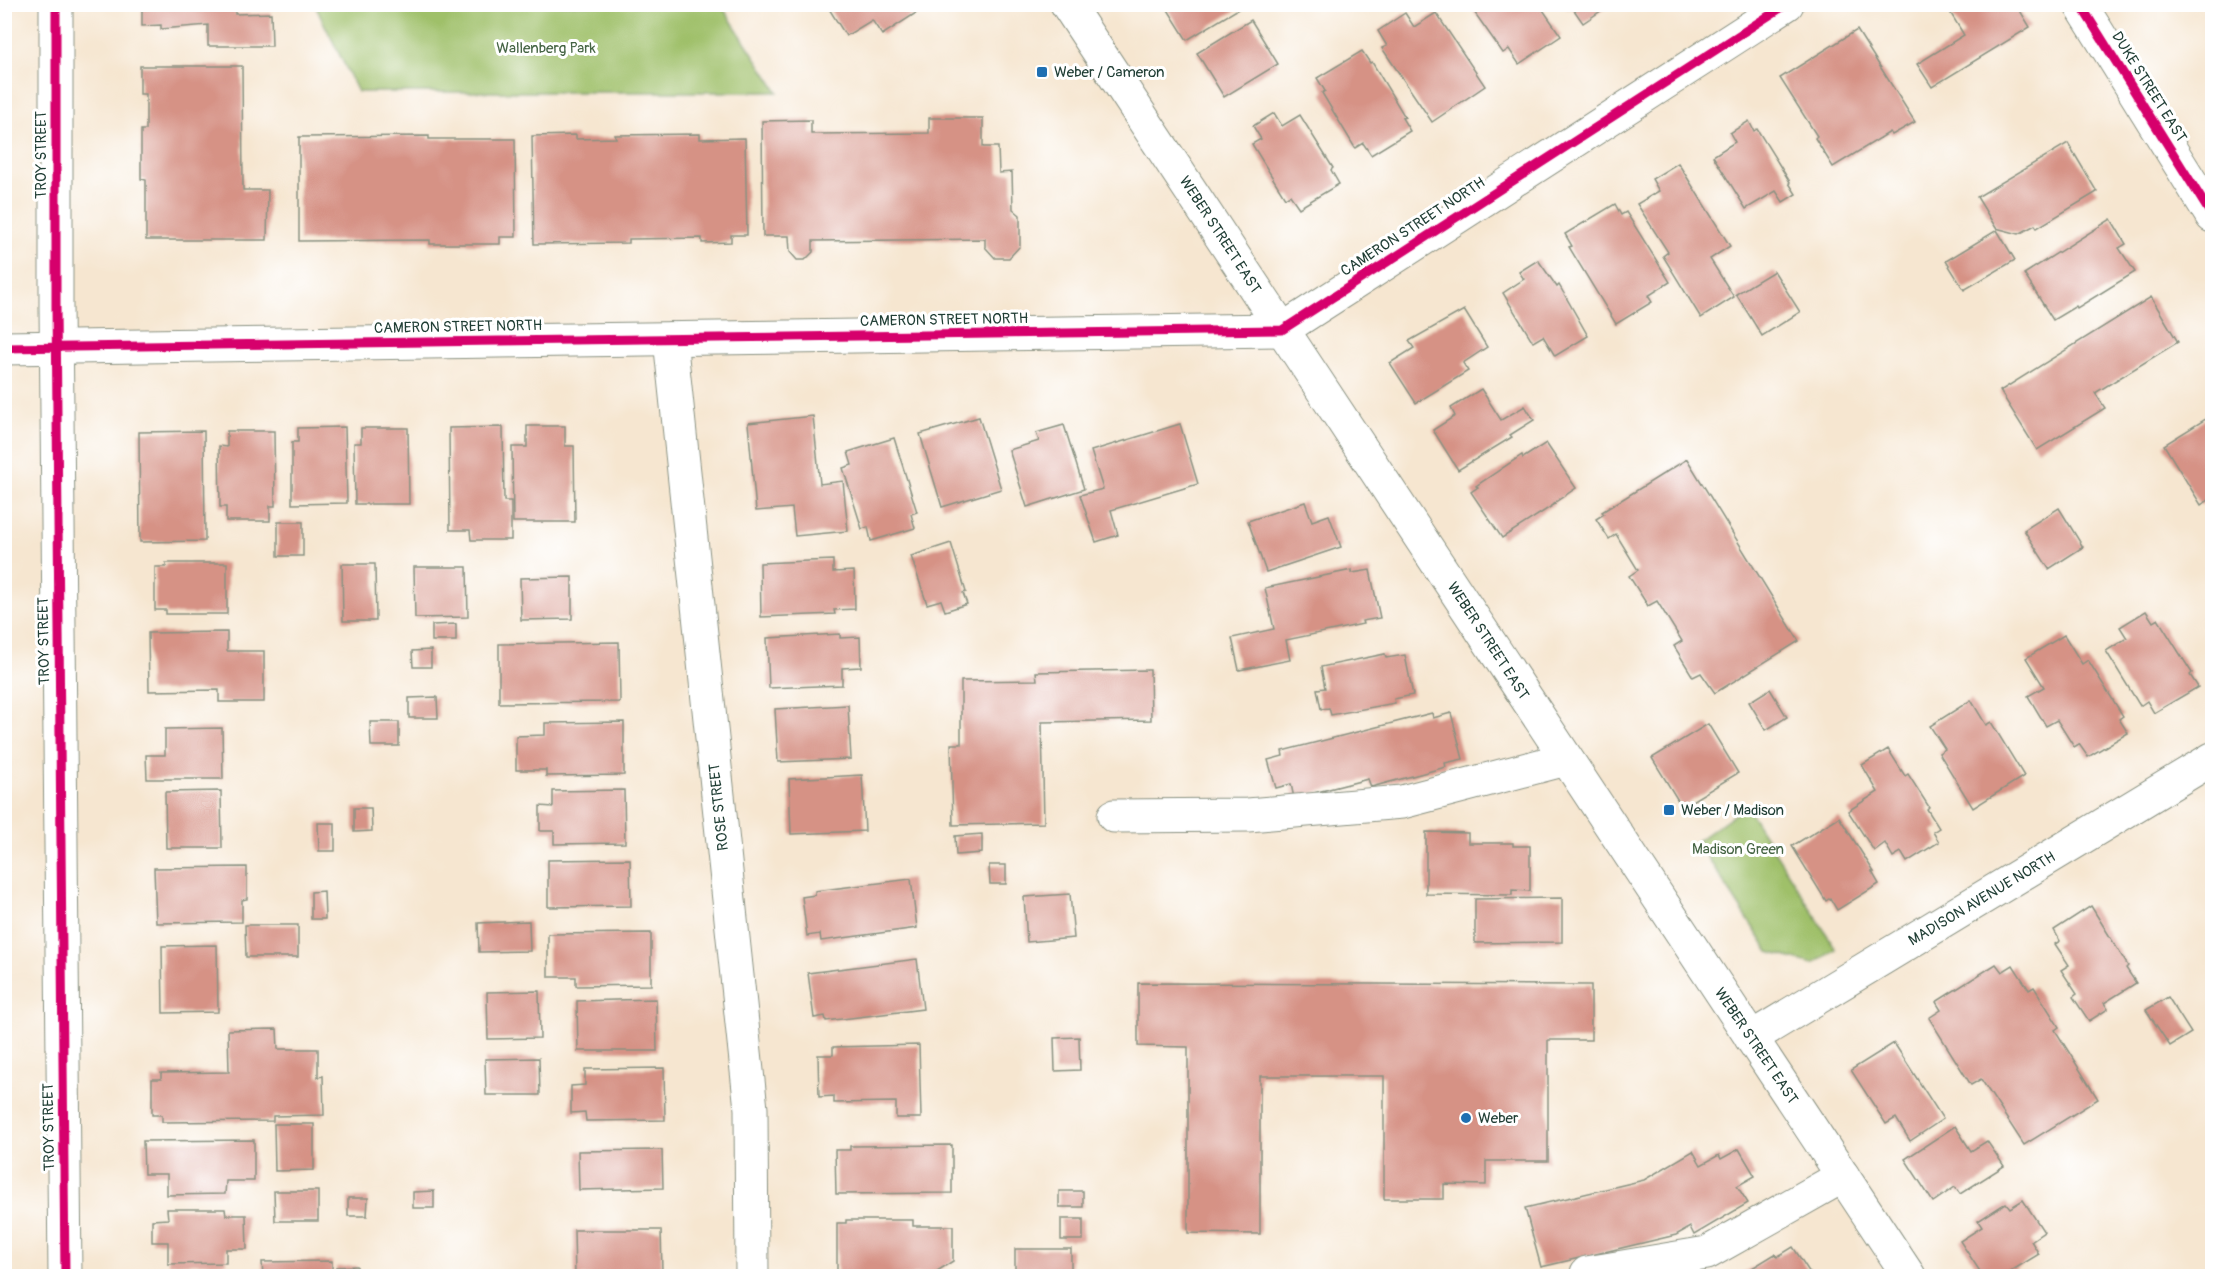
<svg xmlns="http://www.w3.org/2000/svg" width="2217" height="1281" viewBox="0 0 2217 1281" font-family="Pangolin,sans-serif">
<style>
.green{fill:#9fc069;stroke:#5f7e4e;stroke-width:1.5}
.building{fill:#d69285}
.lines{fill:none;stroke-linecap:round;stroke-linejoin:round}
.minor-casing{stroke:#8a9282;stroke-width:35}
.major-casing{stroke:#8a9282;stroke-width:35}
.minor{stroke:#fff;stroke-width:33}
.major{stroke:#fff;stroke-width:33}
.cycleway-casing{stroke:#fff;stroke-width:13}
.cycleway{stroke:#d6006c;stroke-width:9}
.poi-dot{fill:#1f6fb2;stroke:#fff;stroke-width:2}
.labels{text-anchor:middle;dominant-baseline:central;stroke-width:6;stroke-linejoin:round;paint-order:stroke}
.park-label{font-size:15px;fill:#456444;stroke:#fff}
.poi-label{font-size:15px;fill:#1f3d34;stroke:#fff;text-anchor:start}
.street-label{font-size:15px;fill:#1f3d34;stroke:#fff}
</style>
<rect width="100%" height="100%" fill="#fff"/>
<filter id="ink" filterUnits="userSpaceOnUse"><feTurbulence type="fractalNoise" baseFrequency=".0167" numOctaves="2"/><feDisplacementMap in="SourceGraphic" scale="12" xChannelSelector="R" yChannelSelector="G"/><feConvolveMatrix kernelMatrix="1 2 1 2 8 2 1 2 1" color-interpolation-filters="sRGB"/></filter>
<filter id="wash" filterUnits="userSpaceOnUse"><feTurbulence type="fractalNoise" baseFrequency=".008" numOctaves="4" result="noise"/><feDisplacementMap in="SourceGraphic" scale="24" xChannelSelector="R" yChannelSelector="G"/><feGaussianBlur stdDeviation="1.35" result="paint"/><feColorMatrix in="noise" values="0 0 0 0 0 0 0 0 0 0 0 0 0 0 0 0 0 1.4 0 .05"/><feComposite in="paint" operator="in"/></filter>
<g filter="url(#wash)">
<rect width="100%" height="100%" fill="#f6e6d0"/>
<!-- green -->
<g class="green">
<path d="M315 5H721L778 92H358Z"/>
<path d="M1746 806 1836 949 1813 964 1769 952 1697 841Z"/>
</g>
<g id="blocks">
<!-- building -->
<g class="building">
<path d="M142 4H235V14L271 13 272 46H208V25L161 29V25L142 26Z"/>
<path d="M826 4H930L882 35 872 20 846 36Z"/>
<path d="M1462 4H1539L1561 36 1519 64 1509 49 1503 53 1470 6 1465 9Z"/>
<path d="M1564 4H1611L1583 23 1572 7 1568 9Z"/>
<path d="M1945 4H2016L2030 27 1932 87 1917 64 1964 35Z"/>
<path d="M1165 5H1245L1187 40Z"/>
<path d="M1405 13 1414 27 1436 13 1485 86 1432 122 1382 48 1387 46 1378 31Z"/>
<path d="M1251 20 1278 64 1224 97 1197 53Z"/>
<path d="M1857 30 1915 122 1892 135 1890 132 1833 167 1815 138 1817 136 1780 78Z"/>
<path d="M1362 51 1370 63 1372 62 1405 117 1402 118 1410 131 1371 155 1363 143 1355 148 1322 93 1325 91 1317 78Z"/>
<path d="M140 66H242L243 190H268L267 240H146V180L141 179V130H146V94H140Z"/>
<path d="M1274 113 1282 126 1300 115 1333 168 1331 170 1339 184 1299 208 1290 195 1285 198 1252 144 1261 139 1253 126Z"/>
<path d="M929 118H983V147H998L999 173 1012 172 1013 209 1020 215V246L1009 258H995L985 247V239L813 241V252L805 260H797L790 252 789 236H763L762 121 811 120V134L929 133Z"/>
<path d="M1749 121 1754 131 1757 129 1790 182 1789 183 1796 194 1783 202 1776 191 1746 209 1713 156 1735 142 1730 133Z"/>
<path d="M700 134V139L745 138 747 235H731V242L702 243V238L629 239V243L534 244 532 136 576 135V139L616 138 615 135Z"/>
<path d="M429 136V139H515L516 237H500V244H430V240L299 241V137Z"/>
<path d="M2068 143 2097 192 2037 228 2035 225 2019 234 1996 228 1977 197Z"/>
<path d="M1678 163 1730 246 1710 259 1734 297 1701 318 1663 256 1668 252 1637 204 1659 191 1652 179Z"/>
<path d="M1615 204 1621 215 1626 212 1670 282 1648 296 1652 302 1616 324 1569 247 1572 246 1565 234Z"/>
<path d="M2111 219 2126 244 2119 248 2135 272 2077 308 2076 306 2053 320 2024 274Z"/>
<path d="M1997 230 2015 260 1964 290 1946 261Z"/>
<path d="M1538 260 1557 287 1559 285 1588 336 1555 356 1543 336 1533 342 1503 293 1524 279 1519 272Z"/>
<path d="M1774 271 1800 312 1762 336 1736 294Z"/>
<path d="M2151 297 2178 342 2095 393 2105 408 2037 450 2000 391Z"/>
<path d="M1464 310 1487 347 1463 363 1468 371 1416 403 1390 363 1414 348 1409 341Z"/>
<path d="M1481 389 1501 420 1525 406 1534 420 1510 435 1512 437 1458 470 1433 430 1455 416 1451 408Z"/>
<path d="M2212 415V498L2201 505 2164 445Z"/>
<path d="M813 416 820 484 843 481 848 531 795 536 792 508 756 511 748 423Z"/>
<path d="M979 417 1001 489 942 507 920 434Z"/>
<path d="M1180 424 1198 484 1111 510 1118 535 1096 542 1080 495 1103 489 1091 451Z"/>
<path d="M1064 425 1084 489 1027 507 1009 450 1039 441 1036 433Z"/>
<path d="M527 426H565V446H574L575 522H513L512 447H527Z"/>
<path d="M345 427 347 503 292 504V442H298V428Z"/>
<path d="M503 427 504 501H511V540H471L470 530H450L449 428Z"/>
<path d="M361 428H408L409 504H355L354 443H361Z"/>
<path d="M204 431 205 541 140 542 139 432Z"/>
<path d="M227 431H274L275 506H270V521H226V507H220L219 446 227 447Z"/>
<path d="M894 438 917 512 911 514 915 528 871 541 868 527 862 529 843 468 852 465 848 452Z"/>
<path d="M1546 443 1576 488 1554 503 1555 504 1502 538 1471 492 1478 487 1476 486 1522 455 1523 458Z"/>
<path d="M1687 459 1799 641 1715 693 1701 673 1693 677 1674 646 1682 641 1657 601 1648 606 1629 576 1638 570 1616 534 1609 539 1596 519 1604 514 1602 512Z"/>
<path d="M1305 502 1312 521 1329 515 1341 547 1266 572 1248 521Z"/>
<path d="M2059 508 2083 547 2049 569 2024 530Z"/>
<rect x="278" y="522" width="25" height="34"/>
<path d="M951 543 966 592 963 593 967 604 945 611 941 600 927 604 911 556Z"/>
<path d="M833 560V572L854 571 855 609 834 610 835 614 761 617 760 563Z"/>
<path d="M166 563H227V614H166V610H155V567H166Z"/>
<path d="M342 564H375L376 621H343Z"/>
<path d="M414 567H467L468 617 415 618Z"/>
<path d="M1352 570V573L1370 570 1380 618 1362 621 1363 624 1286 640 1290 660 1239 670 1232 638 1274 629 1265 588Z"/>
<path d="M572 577V619L521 620 520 578Z"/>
<path d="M2146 611 2153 622 2158 619 2192 673 2190 675 2198 687 2154 713 2147 701 2140 706 2106 651 2127 638 2120 627Z"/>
<path d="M456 624V641H432V625Z"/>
<path d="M227 632V651H264V702H219V690L149 691 148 633Z"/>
<path d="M840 634V638L860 637 861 667 842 668V685L769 688 767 638Z"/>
<path d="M2064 635 2082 664 2088 660 2123 716 2119 719 2128 733 2088 757 2079 744 2074 747 2057 720 2046 726 2028 696 2044 687 2026 658Z"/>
<path d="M619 642 620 702 499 703V644Z"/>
<path d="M431 650V667H413L412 651Z"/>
<path d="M1385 654 1386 658 1405 655 1413 695 1394 699 1395 703 1331 715 1329 708 1321 709 1317 689 1325 688 1321 667Z"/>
<path d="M1150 670 1151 720 1042 722 1044 823 953 825 951 744H961V681L1037 680 1036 672Z"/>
<path d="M1770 689 1787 717 1766 730 1749 702Z"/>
<path d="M437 697 438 718H409V698Z"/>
<path d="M1971 700 1986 725 1991 722 2024 776 1973 808 1939 753 1945 749 1930 726Z"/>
<path d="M848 705 851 759 778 762 775 709Z"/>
<path d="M1432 713 1433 718 1451 713 1463 759 1445 763 1446 767 1371 787 1368 779 1294 798 1291 784 1276 788 1268 760 1283 756 1282 751Z"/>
<path d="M370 722H399V746H371Z"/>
<path d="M624 722V775L546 776V770H516V736L545 735V723Z"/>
<path d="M1708 724 1738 773 1682 807 1652 758Z"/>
<path d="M222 728 223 779H147L146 755H165V729Z"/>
<path d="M1888 749 1905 776 1908 774 1929 807 1927 809 1939 828 1933 832 1939 842 1907 862 1901 852 1893 857 1885 843 1874 851 1848 811 1878 792 1862 765Z"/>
<path d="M862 775 865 831 791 834 789 779Z"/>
<path d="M624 790 625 843 554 844V831H540V806L553 807V791Z"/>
<path d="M221 791 222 848H166L165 792Z"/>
<path d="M354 808H371L372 831 354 832Z"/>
<path d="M1839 817 1874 872H1872L1879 884 1837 910 1830 898 1826 901 1792 846Z"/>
<path d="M318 823H335V851H319Z"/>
<path d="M1426 832 1468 833V843H1513V846H1530V891L1512 890V895L1426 894Z"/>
<path d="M982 834V853L956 855 955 836Z"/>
<path d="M630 859 631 906 548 907V860Z"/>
<path d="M989 865H1006V884H990Z"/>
<path d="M247 867V899L242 900V922L156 923 154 868Z"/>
<path d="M911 879 917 928 821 941 820 934 807 936 802 897 815 895V891Z"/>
<path d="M324 891 325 919H311V892Z"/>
<path d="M1070 894 1074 938 1027 942 1024 897Z"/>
<path d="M1562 898V942L1475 943V899Z"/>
<path d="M2091 906 2128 966 2126 968 2136 983 2104 1003 2108 1009 2089 1021 2073 997 2077 994 2061 970 2069 965 2055 944 2060 941 2054 930Z"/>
<path d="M529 921 530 951 479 952 478 923Z"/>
<path d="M245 925H298V957H246Z"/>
<path d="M651 933V985L576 986V977H548V934Z"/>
<path d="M217 945 218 1012 163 1013 162 946Z"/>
<path d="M917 959 923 1009 826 1021 825 1016 814 1018 808 973Z"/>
<path d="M1996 964 2002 972 2013 965 2029 990 2034 987 2059 1027 2055 1030 2098 1099 2024 1145 1981 1079 1971 1085 1929 1018 1941 1010 1936 1002Z"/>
<path d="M1138 983 1591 985V1040H1548V1161H1486V1185L1444 1184V1199H1384V1076H1260V1234L1188 1233V1047L1138 1046Z"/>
<path d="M539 991 540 1038 488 1039 487 992Z"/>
<path d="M2168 997 2191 1033 2170 1046 2146 1010Z"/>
<path d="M656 999 657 1051H578L577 1001Z"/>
<path d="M277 1029 278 1049H318V1077L323 1076 324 1115 273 1116V1121L162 1122V1115H152V1079H161V1073L229 1072 228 1030Z"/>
<path d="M1079 1037 1080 1070 1055 1071 1054 1038Z"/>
<path d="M1894 1043 1943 1119 1910 1141 1896 1118 1886 1124 1851 1070Z"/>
<path d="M919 1045 921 1118H896V1102L834 1103V1096L819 1097 818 1055H833V1047Z"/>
<path d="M539 1058 540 1095H486L485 1059Z"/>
<path d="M664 1068 665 1120 586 1121 585 1112 571 1113V1086L585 1085V1069Z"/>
<path d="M274 1124H314V1170L275 1171Z"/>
<path d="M1955 1126 1971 1151 1987 1141 2004 1166 1960 1194 1955 1187 1933 1202 1905 1159Z"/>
<path d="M254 1140V1181H226L225 1194 167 1195V1174H144L143 1141Z"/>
<path d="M952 1145V1193L836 1194 835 1150H850V1146Z"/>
<path d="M1739 1149 1755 1176 1737 1186 1748 1203 1694 1235 1690 1227 1676 1235 1541 1267 1525 1208 1644 1180 1693 1151 1701 1165 1719 1155 1721 1159Z"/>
<path d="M662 1150 663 1188 579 1190 578 1151Z"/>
<path d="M274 1191H318V1221H275Z"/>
<path d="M434 1191V1208H413V1192Z"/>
<rect x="1059" y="1191" width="24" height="16"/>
<path d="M348 1198H368L367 1216H348Z"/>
<path d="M2023 1200 2044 1232 2031 1241 2039 1254 2003 1276H1983L1960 1241 1982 1227 1978 1221 2006 1203 2010 1208Z"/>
<path d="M167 1209H225L226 1215H246L247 1249H226V1263L168 1264V1242H152V1220L168 1219Z"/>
<rect x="1061" y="1219" width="22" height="21"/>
<path d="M846 1220H913V1226H953V1261L931 1275 913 1274V1276H837V1223H846Z"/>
<path d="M574 1230H661L662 1272H641V1276H575Z"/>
<path d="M1793 1247 1810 1273 1804 1276H1739L1775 1254 1777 1257Z"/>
<rect x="1015" y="1249" width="56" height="27"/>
<path d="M332 1261V1276H263L262 1262Z"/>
<path d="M357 1266V1276H336V1267Z"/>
</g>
</g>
</g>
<g filter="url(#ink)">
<use href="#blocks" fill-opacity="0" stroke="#8a9282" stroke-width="1.5"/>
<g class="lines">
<defs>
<g id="minor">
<path d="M56 4V306L65 1276"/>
<path d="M2080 4 2212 216"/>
<path d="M670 339 751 1109 752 1276"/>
<path d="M4 348 1282 330 1787 4"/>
<path d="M1114 816 1248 815 1402 802 1566 759"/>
<path d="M1751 1038 2212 759"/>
<path d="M1587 1273 1707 1253 1843 1176"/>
</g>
<path id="major" d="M1067 4 1909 1276"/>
</defs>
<!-- minor casing -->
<use href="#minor" class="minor-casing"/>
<!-- major casing -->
<use href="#major" class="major-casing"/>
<!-- minor -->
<use href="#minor" class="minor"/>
<!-- major -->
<use href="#major" class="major"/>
<defs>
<g id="cycleway">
<path d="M56 4V306L65 1276"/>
<path d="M2080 4 2212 216"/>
<path d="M4 348 1282 330 1787 4"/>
</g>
</defs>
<!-- cycleway casing -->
<use href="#cycleway" class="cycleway-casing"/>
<!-- cycleway -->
<use href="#cycleway" class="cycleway"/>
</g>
</g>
<!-- markers -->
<g class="poi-dot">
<rect x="1036" y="66" width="12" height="12" rx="3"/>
<rect x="1663" y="804" width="12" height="12" rx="3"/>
<circle cx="1466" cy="1118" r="6"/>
</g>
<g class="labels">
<!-- park labels -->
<g class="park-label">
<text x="546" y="48">Wallenberg Park</text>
<text x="1738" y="849">Madison Green</text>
</g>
<!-- poi labels -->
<g class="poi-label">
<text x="1054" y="72">Weber / Cameron</text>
<text x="1681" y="810">Weber / Madison</text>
<text x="1478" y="1118">Weber</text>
</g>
<!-- street labels -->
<g class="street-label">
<text transform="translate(2149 87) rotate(58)">DUKE STREET EAST</text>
<text transform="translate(41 155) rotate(-90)">TROY STREET</text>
<text transform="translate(1413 227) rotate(-33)">CAMERON STREET NORTH</text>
<text transform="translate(1220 235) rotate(57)">WEBER STREET EAST</text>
<text transform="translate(944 320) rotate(-1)">CAMERON STREET NORTH</text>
<text transform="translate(458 327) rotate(-1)">CAMERON STREET NORTH</text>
<text transform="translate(44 641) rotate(-91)">TROY STREET</text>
<text transform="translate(1488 641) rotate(57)">WEBER STREET EAST</text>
<text transform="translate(719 807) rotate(-96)">ROSE STREET</text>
<text transform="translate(1982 899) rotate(-31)">MADISON AVENUE NORTH</text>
<text transform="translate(1756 1046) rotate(56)">WEBER STREET EAST</text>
<text transform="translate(49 1127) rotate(-91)">TROY STREET</text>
</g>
</g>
<!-- margin -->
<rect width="2217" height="1281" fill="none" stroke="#fff" stroke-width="24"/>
</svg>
